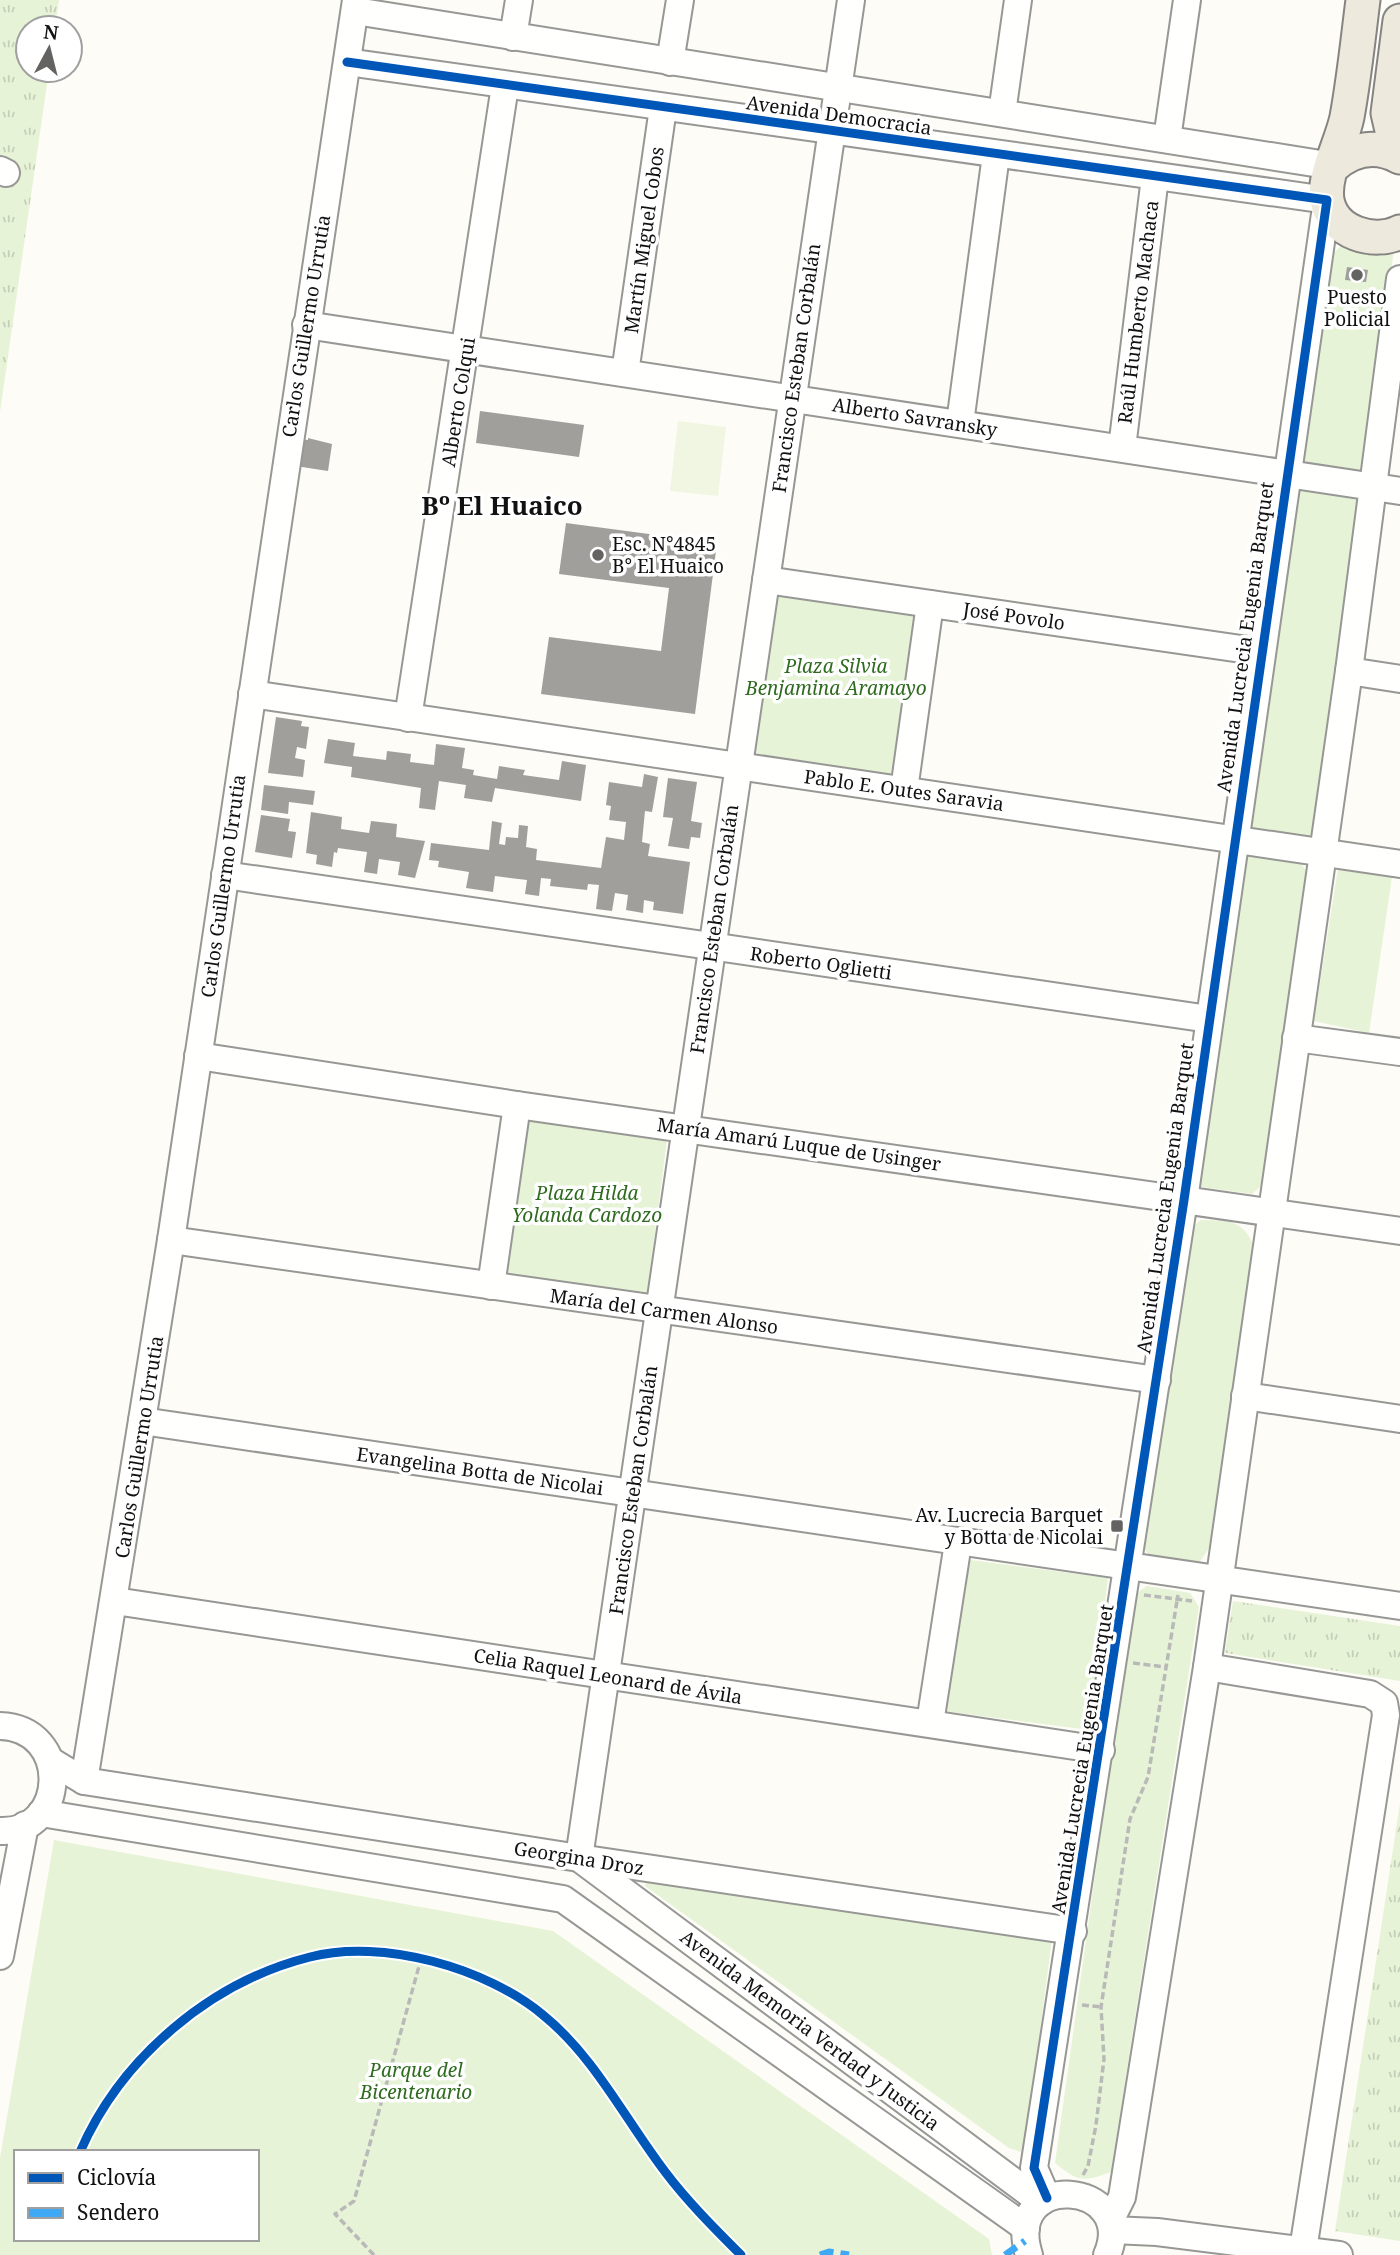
<svg xmlns="http://www.w3.org/2000/svg" width="1400" height="2255" viewBox="0 0 1400 2255" font-family="'Noto Serif',serif">
<style>
.grass{fill:url(#grass-tufts)}
.park{fill:#e7f3d7;fill-rule:evenodd}
.pitch{fill:#f0f6e1}
.building{fill:#a19f9c}
.lines{fill:none;stroke-linecap:round;stroke-linejoin:round}
.minor-casing{stroke:#979795;stroke-width:30}
.major-casing{stroke:#858482;stroke-width:37}
.path{stroke:#b9b9b8;stroke-width:3.5;stroke-dasharray:7 3.5;stroke-linecap:butt}
.minor{stroke:#fffffe;stroke-width:26}
.major{stroke:#ede9dc;stroke-width:33}
.quiet{stroke:#3fa9f5;stroke-width:7;stroke-dasharray:14 7;stroke-linecap:butt}
.cycleway-casing{stroke:#fff;stroke-width:13}
.cycleway{stroke:#0057b8;stroke-width:9}
.poi-dot{fill:#646362;stroke:#fff;stroke-width:2.5}
.labels{text-anchor:middle;dominant-baseline:central;stroke-width:7;stroke-linejoin:round;paint-order:stroke}
.street-label{font-size:19px;fill:#111;stroke:#fff}
.poi-label{font-size:19px;fill:#111;stroke:#fff}
.park-label{font-size:19px;font-style:italic;fill:#2f6b1f;stroke:#fff}
.district-label{font-size:26px;font-weight:bold;fill:#111;stroke:#fff}
</style>
<defs>
<pattern id="grass-tufts" width="24" height="20" patternUnits="userSpaceOnUse" patternTransform="scale(1.75)"><rect width="24" height="20" fill="#e7f3d7"/><path d="M3 7l-1-3M5 7V3M7 7l1-3M15 17l-1-3M17 17v-4M19 17l1-3" fill="none" stroke="#c5cfb8"/></pattern>
</defs>
<rect width="100%" height="100%" fill="#fdfcf7"/>
<!-- grass -->
<g class="grass">
<path d="M0 0H59L55 28H28V70H49L0 412Z"/>
<path d="M1233 1601 1400 1626V1681L1225 1653Z"/>
<path d="M1400 1803V2241L1335 2231Z"/>
</g>
<!-- park -->
<g class="park">
<path d="M1348 240 1394 250 1312 837 1248 828 1332 254Z"/>
<path d="M766 580 930 604 904 790 738 766Z"/>
<path d="M1249 854 1299 860 1310 877 1261 1186 1252 1194 1202 1187 1194 1178 1241 865Z"/>
<path d="M1338 868 1392 877 1369 1033 1314 1021Z"/>
<path d="M526 1113 668 1132 647 1295 505 1277Z"/>
<path d="M1200 1220C1229 1221 1242 1218 1255 1248L1209 1548 1199 1563 1151 1559 1140 1542 1185 1236Z"/>
<path d="M963 1559 1108 1578 1089 1730 943 1711Z"/>
<path d="M1147 1586 1190 1593 1199 1607 1111 2172C1083 2182 1078 2182 1055 2163L1134 1595Z"/>
<path d="M54 1840 553 1931 989 2239 992 2255H0V2158ZM16 2152H257V2239H16Z"/>
<path d="M648 1875 1052 1939 1025 2147 1021 2152 1009 2148 645 1886Z"/>
</g>
<!-- pitch -->
<path class="pitch" d="M678 421 726 427 718 496 670 491Z"/>
<!-- building -->
<g class="building">
<path d="M1347 267 1368 270 1366 282 1345 280Z"/>
<path d="M480 411 584 425 579 457 476 443Z"/>
<path d="M293 438 308 440V438L332 444 328 471 289 465Z"/>
<path d="M566 523 717 543 695 714 541 694 549 637 661 651 669 588 559 574Z"/>
<path d="M276 717 302 721 301 726 309 727 306 749 297 747 295 758 305 760 303 777 268 773Z"/>
<path d="M328 739 355 743 353 756 386 760 387 751 411 754 410 762 434 765 436 744 465 748 462 768 474 770 473 775 497 779 499 766 525 770 523 775 559 780 562 761 586 765 581 801 495 788 492 802 464 798 466 785 439 781 435 810 419 808 421 788 351 777 352 767 324 763Z"/>
<path d="M644 774 658 777 652 812 645 811 642 842 650 844 648 856 690 862 683 914 653 910 654 902 644 900 643 913 626 910 628 895 615 893 612 911 596 909 599 885 588 884 587 890 550 886 551 879 541 878 539 896 525 894 527 880 495 876 493 892 466 888 469 872 438 867 439 861 429 860 431 843 489 850 492 821 502 823 499 844 505 845 506 837 518 838 519 825 528 826 526 847 537 849 536 860 601 868 606 837 624 840 626 822 609 820 611 806 606 805 609 782 642 787Z"/>
<path d="M668 778 697 782 691 821 702 823 700 838 691 837 689 849 668 846 673 818 663 817Z"/>
<path d="M264 785 315 791 313 805 289 802 288 814 261 810Z"/>
<path d="M311 812 342 817 341 829 369 833 371 821 397 824 396 837 425 841 415 878 398 875 400 862 379 859 377 874 364 872 367 852 338 848 337 853 334 852 332 867 316 864 317 855 306 853Z"/>
<path d="M261 815 290 819 288 831 296 832 292 858 255 852Z"/>
</g>
<g class="lines">
<defs>
<g id="minor">
<path d="M355 11 1333 166"/>
<path d="M513 37 519 0"/>
<path d="M347 62 1327 200 1184 1200 1034 2168 1047 2198"/>
<path d="M670 62 680 0"/>
<path d="M1002 113 1018 0"/>
<path d="M1167 139 1187 0"/>
<path d="M0 170 6 173"/>
<path d="M306 325 1400 491"/>
<path d="M625 373 663 108"/>
<path d="M960 423 996 155"/>
<path d="M1122 448 1155 177"/>
<path d="M766 580 1262 652"/>
<path d="M1349 671 1400 679"/>
<path d="M252 694 1400 864"/>
<path d="M408 718 505 86"/>
<path d="M904 790 930 604"/>
<path d="M225 875 1209 1019"/>
<path d="M1296 1038 1400 1052"/>
<path d="M198 1056 517 1105 1400 1231"/>
<path d="M171 1240 1157 1380"/>
<path d="M491 1286 517 1105"/>
<path d="M1245 1396 1400 1419"/>
<path d="M142 1421 1400 1606"/>
<path d="M115 1601 1101 1750"/>
<path d="M1207 1667 1370 1694 1384 1703 1386 1715 1303 2250"/>
<path d="M930 1723 958 1543"/>
<path d="M0 1726C72 1728 68 1834 0 1831"/>
<path d="M51 1761 84 1781 579 1858 1073 1931"/>
<path d="M84 1781 171 1240 356 0"/>
<path d="M41 1813 563 1899 1026 2228"/>
<path d="M579 1858 851 0"/>
<path d="M583 1861 1041 2202"/>
<path d="M0 1956 25 1825"/>
<path d="M1110 2221 1122 2197 1207 1667 1349 671 1400 279"/>
<path d="M1112 2230 1157 2232 1339 2255"/>
<path d="M1029 2255C1002 2168 1139 2181 1107 2255"/>
</g>
<g id="major">
<path d="M1363 0C1358 39 1354 79 1347 117 1342 142 1323 175 1327 200 1333 233 1374 245 1400 232"/>
<path d="M1398 156 1388 113 1400 21"/>
<path d="M1333 166C1353 148 1376 144 1400 157"/>
</g>
</defs>
<!-- minor casing -->
<use href="#minor" class="minor-casing"/>
<!-- major casing -->
<use href="#major" class="major-casing"/>
<!-- path -->
<g class="path">
<path d="M1144 1595 1192 1601"/>
<path d="M1133 1663 1165 1667"/>
<path d="M1082 2005 1101 2007"/>
<path d="M1083 2175 1088 2166 1096 2125 1104 2059 1101 2007 1130 1819 1148 1777 1178 1595"/>
<path d="M374 2255 335 2214 354 2201 421 1959"/>
</g>
<!-- minor -->
<use href="#minor" class="minor"/>
<!-- major -->
<use href="#major" class="major"/>
<!-- quiet -->
<g class="quiet">
<path d="M820 2255 829 2252 849 2255"/>
<path d="M1005 2255 1025 2241"/>
</g>
<defs>
<g id="cycleway">
<path d="M347 62 1327 200 1184 1200 1034 2168 1047 2198"/>
<path d="M80 2152C121 2058 210 1982 310 1957 382 1938 487 1968 543 2015 595 2057 626 2121 666 2173 688 2202 715 2229 741 2255"/>
</g>
</defs>
<!-- cycleway casing -->
<use href="#cycleway" class="cycleway-casing"/>
<!-- cycleway -->
<use href="#cycleway" class="cycleway"/>
</g>
<!-- markers -->
<g class="poi-dot">
<circle cx="1357" cy="275" r="7"/>
<circle cx="598" cy="555" r="7"/>
<rect x="1110" y="1519" width="14" height="14" rx="3.5"/>
</g>
<g class="labels">
<!-- street labels -->
<g class="street-label">
<text transform="translate(839 115) rotate(8)">Avenida Democracia</text>
<text transform="translate(644 240) rotate(-82)">Martín Miguel Cobos</text>
<text transform="translate(1138 312) rotate(-83)">Raúl Humberto Machaca</text>
<text transform="translate(306 326) rotate(-81)">Carlos Guillermo Urrutia</text>
<text transform="translate(796 368) rotate(-82)">Francisco Esteban Corbalán</text>
<text transform="translate(458 402) rotate(-81)">Alberto Colqui</text>
<text transform="translate(915 417) rotate(9)">Alberto Savransky</text>
<text transform="translate(1014 616) rotate(8)">José Povolo</text>
<text transform="translate(1245 637) rotate(-82)">Avenida Lucrecia Eugenia Barquet</text>
<text transform="translate(904 790) rotate(8)">Pablo E. Outes Saravia</text>
<text transform="translate(223 886) rotate(-82)">Carlos Guillermo Urrutia</text>
<text transform="translate(714 929) rotate(-82)">Francisco Esteban Corbalán</text>
<text transform="translate(821 963) rotate(8)">Roberto Oglietti</text>
<text transform="translate(799 1144) rotate(8)">María Amarú Luque de Usinger</text>
<text transform="translate(1165 1198) rotate(-82)">Avenida Lucrecia Eugenia Barquet</text>
<text transform="translate(664 1311) rotate(8)">María del Carmen Alonso</text>
<text transform="translate(139 1447) rotate(-81)">Carlos Guillermo Urrutia</text>
<text transform="translate(480 1471) rotate(8)">Evangelina Botta de Nicolai</text>
<text transform="translate(633 1490) rotate(-82)">Francisco Esteban Corbalán</text>
<text transform="translate(608 1676) rotate(9)">Celia Raquel Leonard de Ávila</text>
<text transform="translate(1082 1759) rotate(-81)">Avenida Lucrecia Eugenia Barquet</text>
<text transform="translate(579 1858) rotate(9)">Georgina Droz</text>
<text transform="translate(810 2030) rotate(37)">Avenida Memoria Verdad y Justicia</text>
</g>
<!-- poi labels -->
<g class="poi-label">
<text x="1357" y="297">Puesto<tspan x="1357" dy="22">Policial</tspan></text>
<text x="612" y="544" text-anchor="start">Esc. N°4845<tspan x="612" dy="22">B° El Huaico</tspan></text>
<text x="1103" y="1515" text-anchor="end">Av. Lucrecia Barquet<tspan x="1103" dy="22">y Botta de Nicolai</tspan></text>
</g>
<!-- park labels -->
<g class="park-label">
<text x="836" y="666">Plaza Silvia<tspan x="836" dy="22">Benjamina Aramayo</tspan></text>
<text x="587" y="1193">Plaza Hilda<tspan x="587" dy="22">Yolanda Cardozo</tspan></text>
<text x="416" y="2070">Parque del<tspan x="416" dy="22">Bicentenario</tspan></text>
</g>
<!-- district labels -->
<g class="district-label">
<text x="502" y="505">Bº El Huaico</text>
</g>
</g>
<!-- legend -->
<rect x="14" y="2150" width="245" height="91" fill="#ffffff" stroke="#a0a0a0" stroke-width="2"/>
<rect x="28" y="2173" width="35" height="10" fill="#0057b8" stroke="#a0a0a0" stroke-width="2"/>
<text x="77" y="2185" font-size="21" fill="#111111">Ciclovía</text>
<rect x="28" y="2208" width="35" height="10" fill="#3fa9f5" stroke="#a0a0a0" stroke-width="2"/>
<text x="77" y="2220" font-size="21" fill="#111111">Sendero</text>
<!-- north arrow -->
<g transform="translate(49 49) rotate(7)"><circle r="33" fill="#ffffff" stroke="#a0a0a0" stroke-width="2"/>
<path d="M0-5L12 26L0 18L-12 26Z" fill="#646362"/>
<text y="-10" font-size="19" font-weight="bold" text-anchor="middle" fill="#111111">N</text>
</g>
</svg>
